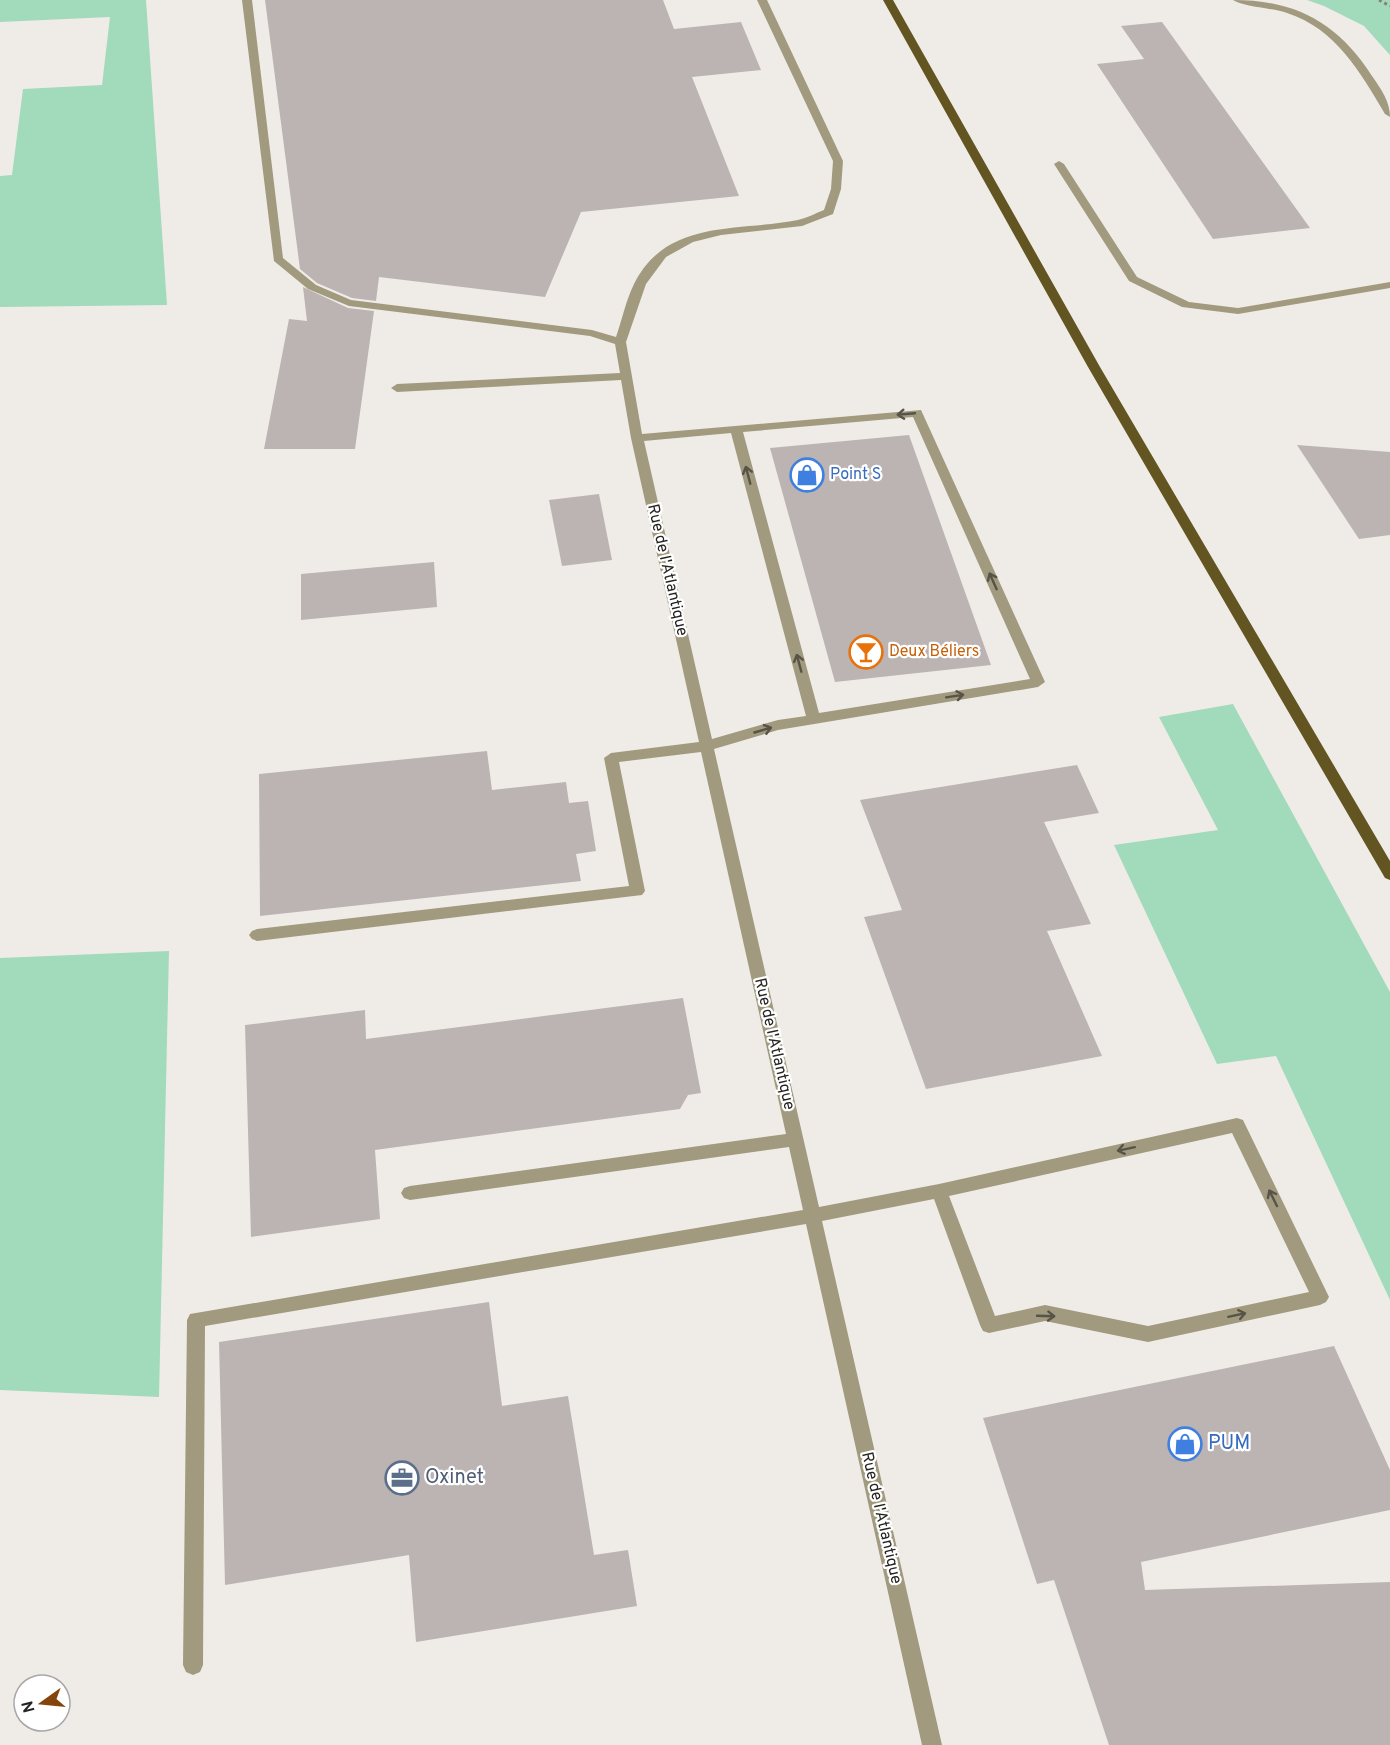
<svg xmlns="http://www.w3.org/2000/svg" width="1390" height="1745" viewBox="0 0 1390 1745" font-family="Overpass,sans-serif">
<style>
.green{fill:#a2dabc}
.building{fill:#bbb4b3}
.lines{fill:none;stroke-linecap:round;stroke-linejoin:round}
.path{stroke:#84827f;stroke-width:3;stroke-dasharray:3 3;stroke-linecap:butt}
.minor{fill:#a19a7f;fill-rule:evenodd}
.major{fill:#635521;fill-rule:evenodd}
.oneway{stroke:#575347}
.labels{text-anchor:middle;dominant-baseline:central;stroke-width:4.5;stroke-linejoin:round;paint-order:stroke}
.shop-label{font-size:16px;fill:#366cbe;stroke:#fff;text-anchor:start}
.street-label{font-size:16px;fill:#262422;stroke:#fff}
.food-label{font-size:16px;fill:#c56008;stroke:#fff;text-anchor:start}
.near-shop-label{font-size:20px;fill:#366cbe;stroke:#fff;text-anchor:start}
.near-service-label{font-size:20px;fill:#4e5e75;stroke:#fff;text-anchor:start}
</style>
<rect width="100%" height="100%" fill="#efece7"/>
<!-- green -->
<g class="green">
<path d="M0 0H146L167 305 0 307V176L12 175 23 89 102 85 110 17 0 22Z"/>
<path d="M1307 0H1390V55L1364 26 1324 6Z"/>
<path d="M1233 704 1390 992V1300L1276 1056 1217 1064 1114 845 1218 830 1159 717Z"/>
<path d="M169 951 159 1397 0 1390V958Z"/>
</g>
<!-- building -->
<g class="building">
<path d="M265 0H663L674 29 741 22 761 70 692 77 739 196 581 212 545 297 379 277 376 301 352 298 317 283 300 269Z"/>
<path d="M1162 22 1310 228 1213 239 1097 64 1144 59 1121 26Z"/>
<path d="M303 287 348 308 374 311 355 449H264L289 319 307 321Z"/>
<path d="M909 435 991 665 835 682 770 448Z"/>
<path d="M1297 445 1390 452V535L1359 539Z"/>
<path d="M599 494 612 560 562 566 549 500Z"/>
<path d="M434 562 437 607 301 620V574Z"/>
<path d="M487 751 492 790 566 782 569 803 588 801 596 851 576 854 581 881 260 916 259 774Z"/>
<path d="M1077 765 1099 813 1044 822 1091 924 1047 931 1102 1056 926 1089 864 917 902 910 860 800Z"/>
<path d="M683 998 701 1093 688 1095 680 1109 375 1150 380 1219 251 1237 245 1025 365 1010 366 1039Z"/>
<path d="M489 1302 502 1406 568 1396 594 1555 628 1550 637 1606 416 1642 409 1555 225 1585 219 1342Z"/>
<path d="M1334 1346 1390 1470V1510L1141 1562 1145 1590 1390 1582V1745H1109L1054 1580 1037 1584 983 1418Z"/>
</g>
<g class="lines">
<!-- path -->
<path class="path" d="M1379 0 1390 6"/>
<!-- minor -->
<g class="minor">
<path d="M242 0H252L283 258 316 285 351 300 592 330 616 337C622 320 626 300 634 284 667 218 738 232 798 220 807 218 816 213 824 210L831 189 833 161 757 0H767L843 161 841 189 833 214 802 226 721 235 693 242 666 257 646 284 626 342 642 434 921 410 1045 682 1038 687 778 730 714 749 819 1207 939 1184 1237 1118 1243 1120 1329 1297 1326 1302 1320 1305 1148 1342 1045 1321 989 1333 983 1331 980 1325 934 1199 822 1221 942 1745H922L806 1224 205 1326 203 1665 200 1672 193 1675 186 1672 183 1665 187 1320 190 1314 803 1210 789 1147 410 1200 404 1198 401 1193 404 1188 410 1186 786 1134 701 752 619 762 645 891 642 895 257 941 252 939 249 935 252 931 257 929 629 886 604 758 611 753 699 742 631 438 621 380 397 392 391 388 397 384 620 373 615 344 590 336 349 306 308 289 274 261ZM913 417 1030 679 819 713 743 432ZM731 433 806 716 778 720 712 739 644 441ZM1232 1133 1309 1292 1148 1326 1045 1305 995 1316 949 1196Z"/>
<path d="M1233 0C1296 0 1338 23 1372 76 1381 89 1390 101 1390 117L1385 114C1361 73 1335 28 1287 13 1273 8 1244 7 1233 0Z"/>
<path d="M1059 161 1064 164 1137 277 1189 302 1238 308 1390 282V288L1238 314 1182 307 1129 281 1054 164Z"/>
</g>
<!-- major -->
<path class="major" d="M883 0H893L1100 367 1390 861V880L1385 878 1088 367Z"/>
</g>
<!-- one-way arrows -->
<defs><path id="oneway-shaft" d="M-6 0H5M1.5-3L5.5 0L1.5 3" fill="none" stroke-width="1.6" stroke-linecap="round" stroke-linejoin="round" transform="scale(1.5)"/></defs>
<g class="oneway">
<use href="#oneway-shaft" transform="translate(906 414) rotate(175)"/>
<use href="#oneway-shaft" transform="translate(748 475) rotate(-105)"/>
<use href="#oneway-shaft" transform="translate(993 581) rotate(-114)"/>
<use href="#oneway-shaft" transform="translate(799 663) rotate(-105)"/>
<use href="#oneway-shaft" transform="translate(955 696) rotate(-9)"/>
<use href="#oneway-shaft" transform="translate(763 730) rotate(-16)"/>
<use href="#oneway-shaft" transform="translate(1126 1149) rotate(168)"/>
<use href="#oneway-shaft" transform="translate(1273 1198) rotate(-116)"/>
<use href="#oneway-shaft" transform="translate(1237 1315) rotate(-12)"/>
<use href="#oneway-shaft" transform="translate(1046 1316) rotate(2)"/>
</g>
<!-- icons -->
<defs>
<symbol id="shop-ring" viewBox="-11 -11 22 22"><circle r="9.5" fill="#fff" stroke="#3f7fe0" stroke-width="1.5"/><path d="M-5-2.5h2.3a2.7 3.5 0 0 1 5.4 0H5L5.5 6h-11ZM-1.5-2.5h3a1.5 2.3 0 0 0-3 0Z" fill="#3f7fe0"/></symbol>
<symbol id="bar-ring" viewBox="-11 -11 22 22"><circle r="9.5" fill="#fff" stroke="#e8710a" stroke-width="1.5"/><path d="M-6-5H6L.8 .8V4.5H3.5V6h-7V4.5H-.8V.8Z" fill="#e8710a"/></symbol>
<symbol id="office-ring" viewBox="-11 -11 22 22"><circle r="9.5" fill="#fff" stroke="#5c6f8a" stroke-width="1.5"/><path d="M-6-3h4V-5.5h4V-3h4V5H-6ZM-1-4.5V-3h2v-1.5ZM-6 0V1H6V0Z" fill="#5c6f8a"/></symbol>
</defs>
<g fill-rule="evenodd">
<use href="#shop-ring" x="788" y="456" width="38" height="38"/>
<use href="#bar-ring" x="847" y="633" width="38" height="38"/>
<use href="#shop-ring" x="1166" y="1425" width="38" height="38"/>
<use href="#office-ring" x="383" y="1459" width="38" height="38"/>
</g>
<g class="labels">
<!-- shop labels -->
<g class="shop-label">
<text x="830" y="475">Point S</text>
</g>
<!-- street labels -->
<g class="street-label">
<text transform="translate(667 570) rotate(77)">Rue de l'Atlantique</text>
<text transform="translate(774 1044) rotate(77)">Rue de l'Atlantique</text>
<text transform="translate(881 1518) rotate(77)">Rue de l'Atlantique</text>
</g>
<!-- food labels -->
<g class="food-label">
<text x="889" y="652">Deux Béliers</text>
</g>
<!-- near-shop labels -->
<g class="near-shop-label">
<text x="1208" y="1444">PUM</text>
</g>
<!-- near-service labels -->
<g class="near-service-label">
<text x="425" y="1478">Oxinet</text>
</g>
</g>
<!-- north arrow -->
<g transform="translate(42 1703) rotate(255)"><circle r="28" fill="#ffffff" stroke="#a8a7a7" stroke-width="1.5"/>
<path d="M0-4.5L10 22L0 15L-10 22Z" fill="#84440b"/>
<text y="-9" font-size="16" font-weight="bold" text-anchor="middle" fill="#262422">N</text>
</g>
</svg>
